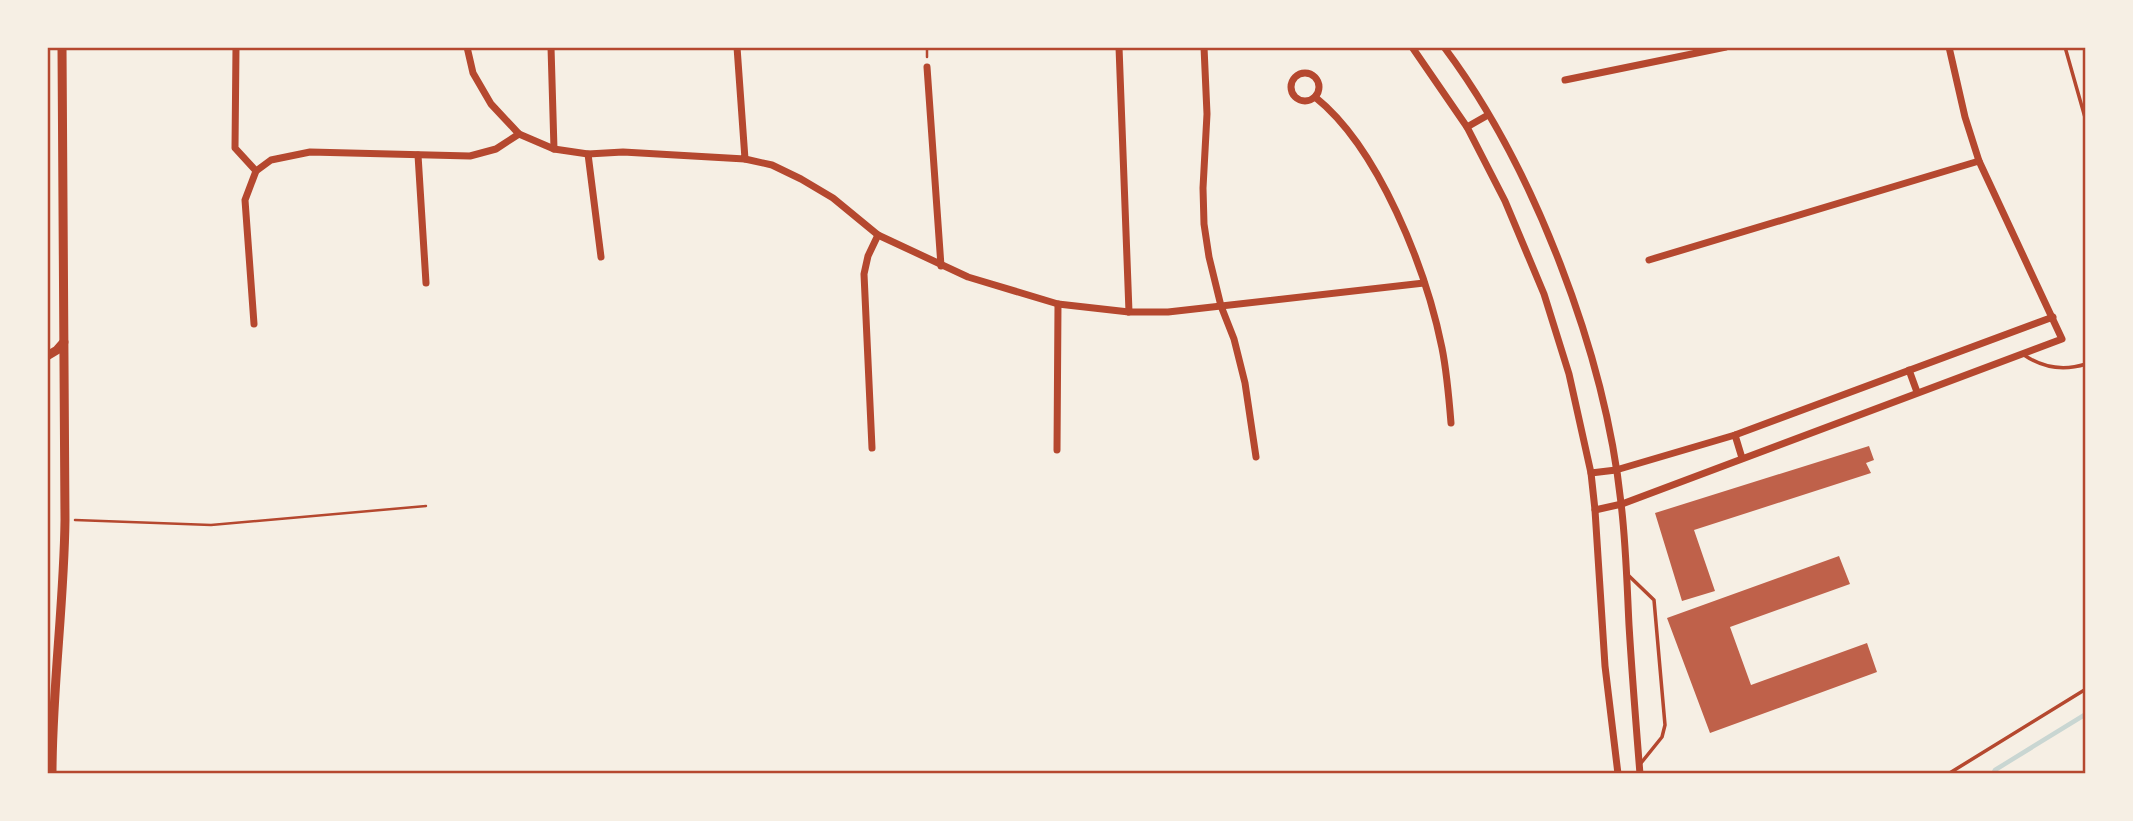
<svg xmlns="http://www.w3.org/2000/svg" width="2133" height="821" viewBox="0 0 2133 821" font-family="'Libre Baskerville',serif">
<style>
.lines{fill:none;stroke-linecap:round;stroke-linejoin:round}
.stream{stroke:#c9d6d2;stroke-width:4.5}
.building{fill:#bf614a}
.path{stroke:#b5482f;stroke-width:2.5}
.service{stroke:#b5482f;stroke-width:3.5}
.minor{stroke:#b5482f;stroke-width:7}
.tertiary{stroke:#b5482f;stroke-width:9}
.neatline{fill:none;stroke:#b5482f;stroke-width:2.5}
</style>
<rect width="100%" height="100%" fill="#f6efe4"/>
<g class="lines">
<!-- stream -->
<path class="stream" d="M1993 774 1995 770 2086 714"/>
</g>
<!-- building -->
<g class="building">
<path d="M1869 446 1874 460 1866 463 1871 473 1694 530 1715 591 1682 601 1655 513Z"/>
<path d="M1839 556 1850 584 1730 627 1751 685 1867 643 1877 672 1710 733 1667 618Z"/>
</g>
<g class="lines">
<!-- path -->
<g class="path">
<path d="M927 47V57"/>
<path d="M75 520 211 525 426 506"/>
</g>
<!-- service -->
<g class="service">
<path d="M2065 47 2086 121"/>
<path d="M2024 355C2043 368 2064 371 2086 364"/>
<path d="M1627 574 1654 600 1665 725 1662 737 1641 763"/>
<path d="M1948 774 2086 689"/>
</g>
<!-- minor -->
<g class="minor">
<path d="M236 47 235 148 256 171"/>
<path d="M467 47 473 73 491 104 519 134 554 149 588 154 623 152 745 159 737 47"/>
<path d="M551 47 554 149"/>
<path d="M1119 47 1129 312"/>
<path d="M1204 47 1207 114 1203 188 1204 224 1209 257 1221 306 1234 339 1245 383 1256 457"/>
<path d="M1412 47 1467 127 1505 201 1544 294 1569 374 1591 473 1595 510 1605 666 1618 774"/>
<path d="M1444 47C1534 167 1605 354 1621 503 1626 544 1627 585 1629 625 1632 675 1636 724 1640 774"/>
<path d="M927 67 941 266"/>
<circle cx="1305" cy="87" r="14"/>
<path d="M1565 80 1726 47"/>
<path d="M1315 97C1379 148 1426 269 1442 348 1447 373 1449 398 1451 423"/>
<path d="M1467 127 1488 115"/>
<path d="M588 154 601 257"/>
<path d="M418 155 426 283"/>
<path d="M745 159 772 165 801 179 833 198 878 235 968 277 1058 304 1129 312H1168L1424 283"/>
<path d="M1649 260 1979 161"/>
<path d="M254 324 245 200 256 171 271 160 310 152 470 156 496 149 519 134"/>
<path d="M1909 370 1917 392"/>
<path d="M1735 435 1742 458"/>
<path d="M872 448 864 274 868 256 878 235"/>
<path d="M1057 450 1058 304"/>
<path d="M1591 473 1616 470 1735 435 2053 317"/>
<path d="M1595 510 1622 504 2062 339 1979 161 1965 117 1949 47"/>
</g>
<!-- tertiary -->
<g class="tertiary">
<path d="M47 356 57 350 64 342"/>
<path d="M52 774C52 689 64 605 65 520L62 47"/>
</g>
</g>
<!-- border -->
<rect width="2133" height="821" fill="none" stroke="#f6efe4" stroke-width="98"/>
<rect x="49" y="49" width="2035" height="723" class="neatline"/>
</svg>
